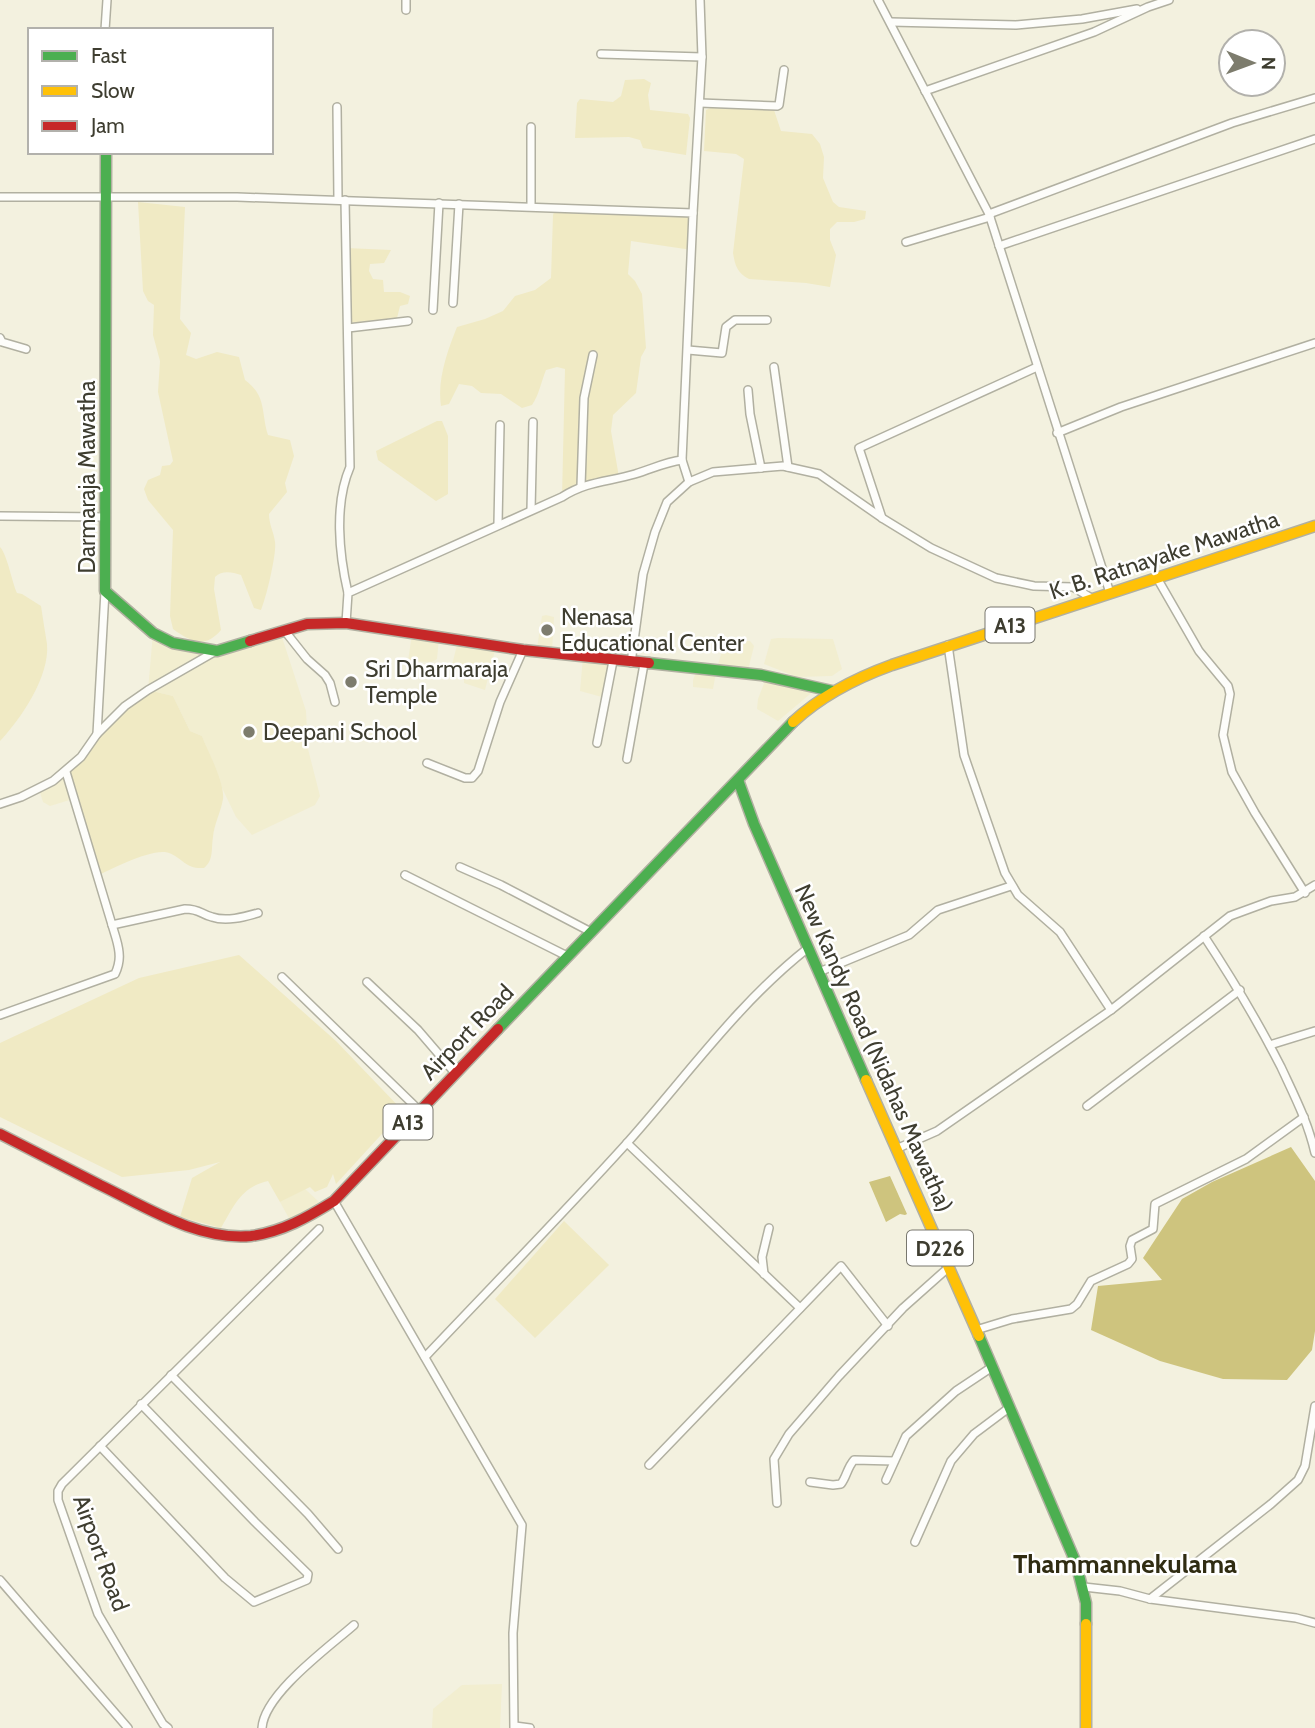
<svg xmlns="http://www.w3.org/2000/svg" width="1315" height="1728" viewBox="0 0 1315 1728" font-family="Cabin,sans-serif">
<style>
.built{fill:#f2eed0}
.green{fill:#f0eac4}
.water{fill:#cec47e}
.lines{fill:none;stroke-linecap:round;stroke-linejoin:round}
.street-casing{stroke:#b1b0a1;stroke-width:10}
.fast-casing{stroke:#b1b0a1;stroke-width:13}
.slow-casing{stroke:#b1b0a1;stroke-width:13}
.jam-casing{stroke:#b1b0a1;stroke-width:13}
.street{stroke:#fdfdfa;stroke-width:7}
.fast{stroke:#4caf50;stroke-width:10}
.slow{stroke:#ffc107;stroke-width:10}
.jam{stroke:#c62828;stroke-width:10}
.poi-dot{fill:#7d7c6d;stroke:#fff;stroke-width:2.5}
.labels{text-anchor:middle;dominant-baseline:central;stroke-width:5;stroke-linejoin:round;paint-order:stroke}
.shield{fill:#fff;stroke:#78776e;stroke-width:2}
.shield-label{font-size:21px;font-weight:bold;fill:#3e3d30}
.street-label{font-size:23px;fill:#3e3d30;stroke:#fff}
.poi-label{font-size:23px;fill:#3e3d30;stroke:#fff;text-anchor:start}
.quarter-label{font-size:26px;font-weight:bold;fill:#302c12;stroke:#fff}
</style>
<rect width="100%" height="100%" fill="#f3f1df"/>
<!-- built -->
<g class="built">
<path d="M546 615 554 617 552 651 537 648 542 616Z"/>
<path d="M280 631 306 711 308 749 320 796 315 805 252 835 236 817 223 790 202 736 190 731 173 696 148 690 153 633 217 651Z"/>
<path d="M412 634 439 638 437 659 432 662 408 661Z"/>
<path d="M778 638 833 639 842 669 832 676 797 677 764 664 771 639Z"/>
<path d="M458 641 496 646 485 690 464 683V674L455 670 452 665Z"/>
<path d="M725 641H750L754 646 747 674 716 672 713 689 693 687V680L697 670 716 671Z"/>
<path d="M583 657 613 661 602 697 580 691Z"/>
<path d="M765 681 815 690 778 721 757 709 758 699Z"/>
<path d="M66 772 73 799 50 806 43 802 39 789Z"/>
<path d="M305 1189 319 1202 290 1220 280 1202Z"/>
<path d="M502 1684 500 1728H432L433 1709 462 1685Z"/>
</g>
<!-- green -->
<g class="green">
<path d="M644 79 651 83 648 95 650 110 688 114 690 118 686 155 643 148 640 140 629 137 575 138 577 103 580 99 613 102 621 96 625 80Z"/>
<path d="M714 106H758L774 110 781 131 812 134 820 144 824 157 823 178 833 202 839 207 866 211 865 219 854 222H837L830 229V240L836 255 830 287 806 283 749 279C737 273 735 265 733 253L744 159 736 154 704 151 706 110Z"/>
<path d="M138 202 185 207 180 319 191 333 186 355 196 359 217 352 239 357 245 380C267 396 261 413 268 435L290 440 294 456 285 483 287 492 269 514C269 525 274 532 275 542 277 553 266 599 261 610L254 608 241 575C232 572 222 570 215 577L214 589 221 630C205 649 191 642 173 629L170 616 173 530 148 500 144 489 148 480 160 475 162 466 170 465 173 461 158 392 160 361 153 335 154 305 148 301 143 291Z"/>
<path d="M556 207 693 210 692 250 631 241 628 274 635 281 642 294 646 348 641 357 636 393 613 415 611 431 619 477 562 497 565 369 557 367 546 370C541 382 539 395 532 405L522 408 501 394 481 393 472 386 459 384 449 404 441 406C437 380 447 352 457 327L485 319 503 311 515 296 535 290 551 278 553 215Z"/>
<path d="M346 248 391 250 384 263 370 264 369 271 373 279 383 280 384 292H400L410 296 408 304 400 306 397 318 348 323Z"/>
<path d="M437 421H442L448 436V494L436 501 378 460 376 451Z"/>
<path d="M0 547C7 554 12 582 17 593L22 594 41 606C43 619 45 632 47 644 50 676 21 719 0 741Z"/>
<path d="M148 690 173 696 190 731 202 736C208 752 225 783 223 799 221 812 214 824 213 837 211 849 214 860 204 868 185 869 184 859 169 853 154 847 111 869 97 876L66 772 97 734Z"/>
<path d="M239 955 336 1041 403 1111 336 1184 333 1174 327 1187 315 1192 310 1187 280 1202 268 1181C241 1187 234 1206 221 1228L180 1217 192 1178 220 1162 189 1170 122 1177 0 1117V1043L139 978Z"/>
<path d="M564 1221 609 1265 535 1338 495 1299Z"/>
</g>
<!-- water -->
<g class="water">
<path d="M1291 1147 1315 1181V1331L1312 1350 1287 1380 1223 1379 1160 1361 1091 1330 1098 1286 1162 1280 1143 1258 1182 1199 1212 1182Z"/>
<path d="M890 1176 907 1214 905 1215 900 1214 886 1222 869 1182Z"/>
</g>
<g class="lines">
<defs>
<g id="street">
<path d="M878 0 989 214 1110 593"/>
<path d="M406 10V0"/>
<path d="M891 22 1016 25 1082 19 1137 9"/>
<path d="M105 30 107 0"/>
<path d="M601 54 702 57"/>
<path d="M925 91 1094 32 1148 7 1169 0"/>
<path d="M700 103 777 106 779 105 784 70"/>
<path d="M337 107 338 199"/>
<path d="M0 197H237L693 213 682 460 689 482"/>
<path d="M345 200 350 467C334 504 339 554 348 593"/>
<path d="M531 206V127"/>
<path d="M693 213 702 57 700 0"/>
<path d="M989 214 1232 123 1315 98"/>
<path d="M906 242 990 217"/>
<path d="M999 246 1315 139"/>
<path d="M453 303 459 204"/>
<path d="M433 310 439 203"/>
<path d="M348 328 408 321"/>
<path d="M0 338 2 342 26 349"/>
<path d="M688 350 722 353 726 327 735 320H767"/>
<path d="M774 367 788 467"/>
<path d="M748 390 750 414 761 468"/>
<path d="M1057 433 1121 407 1315 343"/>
<path d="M581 486 584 398 593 355"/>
<path d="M531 510 533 422"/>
<path d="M0 516 106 517"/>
<path d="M882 518 859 448 1037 367"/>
<path d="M498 524 500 425"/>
<path d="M1157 578 1199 651 1228 686 1230 694 1223 735 1232 772 1255 813 1305 893"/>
<path d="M346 623 348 593 562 497C587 481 608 482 635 474 652 469 665 462 682 460"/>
<path d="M284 630 307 659 325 675 330 683 335 702"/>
<path d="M948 645 964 755 1005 873 1018 895 1060 932 1111 1010"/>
<path d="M631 663 643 574 655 532 667 502 689 482 713 472 783 466 819 474 882 518 931 548 996 578 1034 586 1073 587 1093 599"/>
<path d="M97 734 125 706 148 690 216 651"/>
<path d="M597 743 613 661"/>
<path d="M627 759 644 664"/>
<path d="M427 763 465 778H472L478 771 500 702 523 650"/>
<path d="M0 804 21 797 53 781 81 757 97 734 105 591"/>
<path d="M460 867 501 885 591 932"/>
<path d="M405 875 567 956"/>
<path d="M112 925 185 909C200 909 200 914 212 917 226 922 244 917 258 913"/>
<path d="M1204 936C1233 980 1257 1020 1281 1067 1294 1095 1308 1122 1315 1153"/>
<path d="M819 972 909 935 938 910 1011 886"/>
<path d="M282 977 419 1110"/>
<path d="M367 982 418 1030 455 1073"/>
<path d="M0 1015 115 974C121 961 120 952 116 938L66 772"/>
<path d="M1270 1045 1315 1031"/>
<path d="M1087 1106 1240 990"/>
<path d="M627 1143 800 1308"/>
<path d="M896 1149 937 1131 1111 1010 1230 916 1271 901 1295 897 1315 885"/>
<path d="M334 1201 522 1525 513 1633 514 1728"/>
<path d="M764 1274 762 1257 769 1228"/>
<path d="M976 1330 1012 1319 1071 1309 1077 1304 1091 1281 1128 1264 1132 1259 1130 1246 1132 1240 1153 1229 1155 1204 1246 1159 1304 1117"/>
<path d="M425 1357C492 1286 561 1216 627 1143 686 1077 738 1003 808 948"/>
<path d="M171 1375 308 1514 338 1549"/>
<path d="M100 1446 225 1578 254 1602 307 1580 308 1574 255 1522 141 1404"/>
<path d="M649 1465 841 1266 888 1326"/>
<path d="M886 1480 906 1436 956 1391 992 1367"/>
<path d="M810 1482 833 1485 841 1484C847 1476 847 1468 854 1460L894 1461"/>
<path d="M777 1503 774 1459 789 1434 839 1376 903 1308 949 1267"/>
<path d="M915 1542 951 1461 974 1434 1010 1407"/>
<path d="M0 1580 128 1728"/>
<path d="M1084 1587 1120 1591 1150 1599 1296 1618 1315 1623"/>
<path d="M1150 1599 1271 1504 1298 1480 1305 1466 1315 1406"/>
<path d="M515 1726 530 1728"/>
<path d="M168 1728 163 1724 98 1614 58 1500V1491L62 1484 319 1229"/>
<path d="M262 1728C264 1694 329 1647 354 1625"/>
</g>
<g id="fast">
<path d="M106 152 105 591 153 633 173 643 217 651 250 641"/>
<path d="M649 663 761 675 832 691"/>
<path d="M738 780 754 824 866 1080"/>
<path d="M498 1029 793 722"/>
<path d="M979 1336 1076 1563 1086 1603V1624"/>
</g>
<g id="slow">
<path d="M793 722C822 695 856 678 892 665L1315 526"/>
<path d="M866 1080 979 1336"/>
<path d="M1086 1624V1728"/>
</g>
<g id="jam">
<path d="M250 641 307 624 346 623 523 650 649 663"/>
<path d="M0 1134C33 1151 67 1168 100 1185 146 1207 198 1241 251 1236 282 1232 308 1217 334 1201L498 1029"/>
</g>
</defs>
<!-- street casing -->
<use href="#street" class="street-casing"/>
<!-- fast casing -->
<use href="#fast" class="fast-casing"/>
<!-- slow casing -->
<use href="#slow" class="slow-casing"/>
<!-- jam casing -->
<use href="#jam" class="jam-casing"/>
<!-- street -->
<use href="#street" class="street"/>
<!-- fast -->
<use href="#fast" class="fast"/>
<!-- slow -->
<use href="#slow" class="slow"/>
<!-- jam -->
<use href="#jam" class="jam"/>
</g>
<!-- markers -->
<g class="poi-dot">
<circle cx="547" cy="630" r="7"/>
<circle cx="351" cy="682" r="7"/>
<circle cx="249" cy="732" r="7"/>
</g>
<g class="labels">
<!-- shield labels -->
<g class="shield">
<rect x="985.5" y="607.5" width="49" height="35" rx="5"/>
<rect x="383.5" y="1104.5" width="49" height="35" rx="5"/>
<rect x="907" y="1230.5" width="66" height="35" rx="5"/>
</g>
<g class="shield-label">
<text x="1010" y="625">A13</text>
<text x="408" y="1122">A13</text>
<text x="940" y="1248">D226</text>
</g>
<!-- street labels -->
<g class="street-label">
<text transform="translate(87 477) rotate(-90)">Darmaraja Mawatha</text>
<text transform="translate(1164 555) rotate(-18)">K. B. Ratnayake Mawatha</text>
<text transform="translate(467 1032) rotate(-46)">Airport Road</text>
<text transform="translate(874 1048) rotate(66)">New Kandy Road (Nidahas Mawatha)</text>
<text transform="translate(101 1553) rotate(70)">Airport Road</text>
</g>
<!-- poi labels -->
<g class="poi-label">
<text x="561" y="617">Nenasa<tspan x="561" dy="26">Educational Center</tspan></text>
<text x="365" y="669">Sri Dharmaraja<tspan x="365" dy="26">Temple</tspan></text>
<text x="263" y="732">Deepani School</text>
</g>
<!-- quarter labels -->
<g class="quarter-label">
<text x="1125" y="1564">Thammannekulama</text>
</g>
</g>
<!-- legend -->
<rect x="28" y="28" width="245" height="126" fill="#ffffff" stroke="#b2b1ac" stroke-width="2"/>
<rect x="42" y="51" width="35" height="10" fill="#4caf50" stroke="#b2b1ac" stroke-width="2"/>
<text x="91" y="63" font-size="21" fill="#3e3d30">Fast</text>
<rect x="42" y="86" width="35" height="10" fill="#ffc107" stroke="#b2b1ac" stroke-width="2"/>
<text x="91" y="98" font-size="21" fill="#3e3d30">Slow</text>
<rect x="42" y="121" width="35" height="10" fill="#c62828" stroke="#b2b1ac" stroke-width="2"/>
<text x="91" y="133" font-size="21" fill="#3e3d30">Jam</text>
<!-- north arrow -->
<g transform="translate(1252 63) rotate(91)"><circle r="33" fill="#ffffff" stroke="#b2b1ac" stroke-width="2"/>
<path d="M0-5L12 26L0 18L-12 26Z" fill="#7d7c6d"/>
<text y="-10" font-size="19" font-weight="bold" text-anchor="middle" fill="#3e3d30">N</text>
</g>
</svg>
